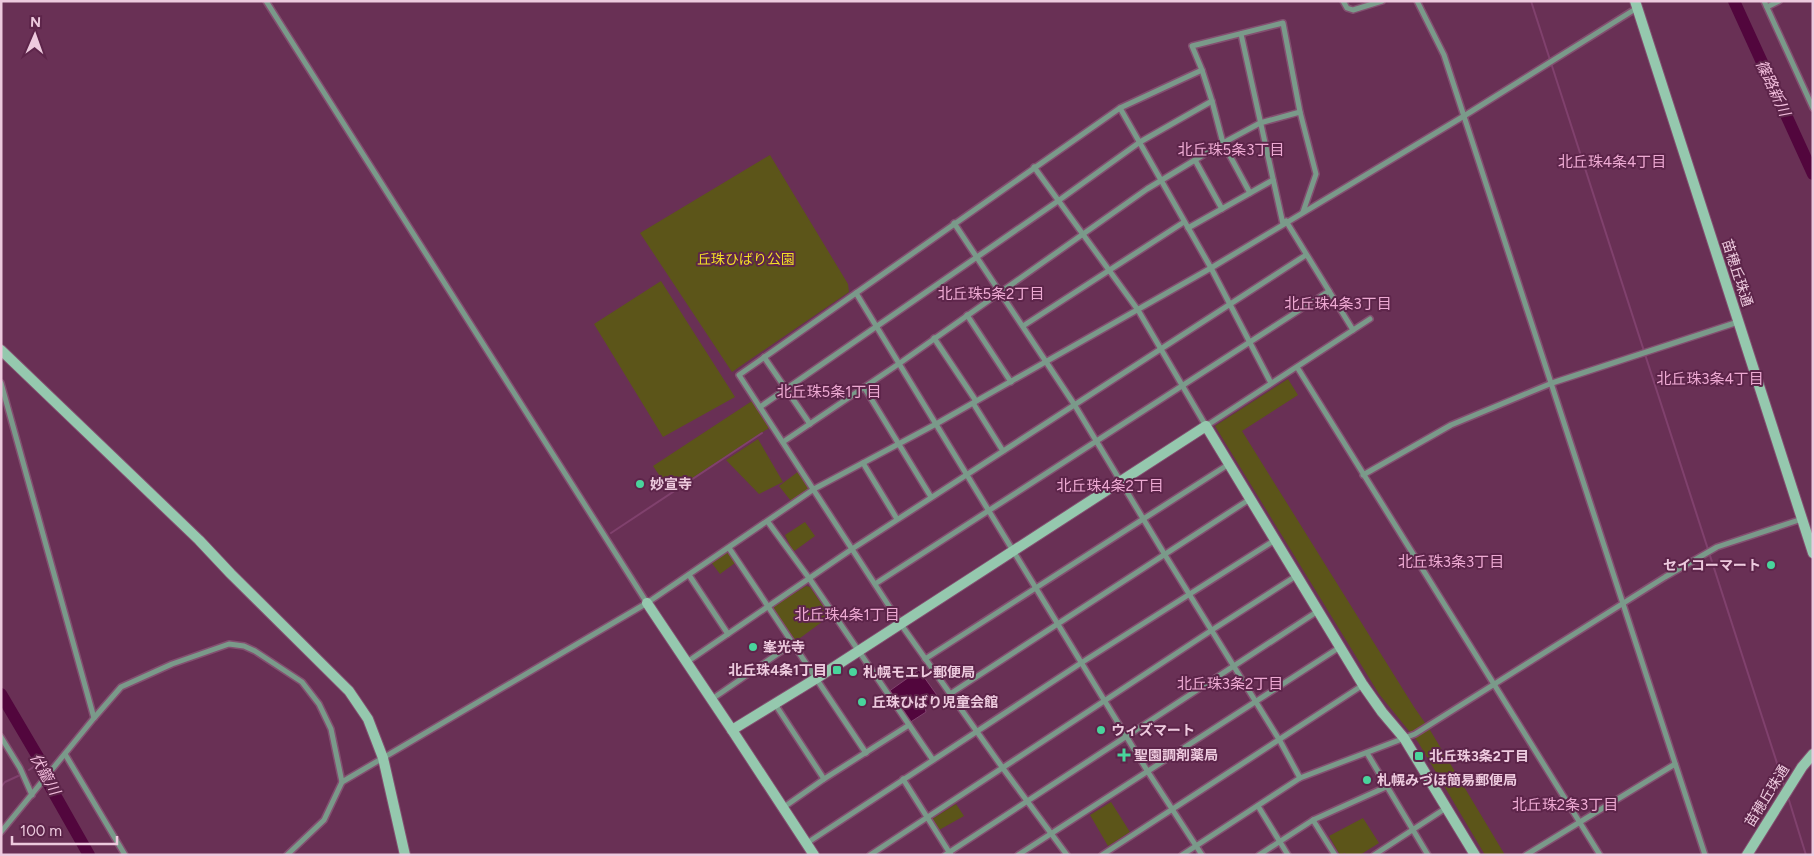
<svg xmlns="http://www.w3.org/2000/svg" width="1814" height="856" viewBox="0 0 1814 856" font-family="Figtree,'Noto Sans JP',sans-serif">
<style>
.green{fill:#5c5519}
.water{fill:#52063d;stroke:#80416d}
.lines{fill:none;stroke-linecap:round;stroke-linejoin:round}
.stream{stroke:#80416d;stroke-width:2}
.river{stroke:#52063d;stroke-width:12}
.street-casing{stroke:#834f70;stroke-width:8}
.secondary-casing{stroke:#834f70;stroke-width:12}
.street{stroke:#7a9a8a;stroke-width:5}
.secondary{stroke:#95c8ae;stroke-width:10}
.poi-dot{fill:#49d49c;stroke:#5d254a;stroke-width:2}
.labels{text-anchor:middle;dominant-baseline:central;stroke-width:4;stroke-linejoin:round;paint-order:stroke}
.park-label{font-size:14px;fill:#f2df25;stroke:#5d254a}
.street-label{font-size:14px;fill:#edcade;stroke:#5d254a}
.poi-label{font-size:14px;font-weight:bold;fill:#edcade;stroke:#5d254a;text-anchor:start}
.water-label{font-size:15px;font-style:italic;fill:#f2bddc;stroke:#5d254a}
.neighbourhood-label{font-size:15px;fill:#eeaad3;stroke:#5d254a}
</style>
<rect width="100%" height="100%" fill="#693055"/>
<!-- green -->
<g class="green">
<path d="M770 155 848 284 849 292 732 372 640 233Z"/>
<path d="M661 281 735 397 663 437 594 324Z"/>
<path d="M1288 379 1298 395 1242 431 1414 707 1430 730 1505 855H1485L1418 742 1379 694 1215 426Z"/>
<path d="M752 401 769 428 671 492 653 466Z"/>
<path d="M758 439 783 482 759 494 726 460Z"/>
<path d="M799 471 809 489 791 501 779 486Z"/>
<path d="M805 522 815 536 793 552 785 535Z"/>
<path d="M728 550 735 563 720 574 711 562Z"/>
<path d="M806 586 810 587 830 616 796 641 774 610V606Z"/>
<path d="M1111 802 1130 832 1108 846 1090 815Z"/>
<path d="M956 804 964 816 939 830 932 819Z"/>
<path d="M1363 818 1379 843 1360 855H1346L1345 853 1340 855 1329 836Z"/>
</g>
<!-- water -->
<path class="water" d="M919 670 939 698 925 708 926 712 909 723 888 692Z"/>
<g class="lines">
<!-- stream -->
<g class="stream">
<path d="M1531 1 1785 788"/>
<path d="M611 533 762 433"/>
<path d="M29 770 41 762"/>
<path d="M1 787 5 782 18 776"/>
<path d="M1788 797 1806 855"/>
</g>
<!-- river -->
<g class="river">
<path d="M1734 1 1813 174"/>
<path d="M1 694 41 762 42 772 89 855"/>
</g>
<defs>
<g id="street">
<path d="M266 1 647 603"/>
<path d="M1343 1 1347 8 1353 10 1382 1"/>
<path d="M1417 1 1444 55 1705 855"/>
<path d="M1764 1 1813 108"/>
<path d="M1767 7 1779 1"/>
<path d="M1241 34 1283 224"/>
<path d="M1120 108 1211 268 1271 383"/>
<path d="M1195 160 1222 209"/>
<path d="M1034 167 1138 310 1206 426 1370 319"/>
<path d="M1250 193 1223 143 1212 101 1202 70 1192 46 1283 23 1300 112 1316 174 1303 212"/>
<path d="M1286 221 1353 330"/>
<path d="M954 223 1074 404 1165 555 1280 741 1300 778"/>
<path d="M1188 228 1273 180"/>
<path d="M856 293 1148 772 1202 855"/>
<path d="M967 315 1011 382"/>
<path d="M1023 326 1184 222"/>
<path d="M934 338 976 401"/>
<path d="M764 357 810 424"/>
<path d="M1297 367 1600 855"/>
<path d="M1 383 94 718"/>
<path d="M864 387 931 497"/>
<path d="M973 403 1003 451"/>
<path d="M760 407 1058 201 1140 142 1212 101"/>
<path d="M783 442 900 363 1147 189 1223 143 1260 123 1300 112"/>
<path d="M863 463 897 519"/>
<path d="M1363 475 1451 425 1552 383 1738 322"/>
<path d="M768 522 809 578 933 760"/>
<path d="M729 548 866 753"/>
<path d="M689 575 728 634"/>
<path d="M875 584 1329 291"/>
<path d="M925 659 1229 464"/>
<path d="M687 662 852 549 1306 255"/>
<path d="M950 694 1250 499"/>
<path d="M712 699 792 644"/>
<path d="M775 704 824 779"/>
<path d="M1 737 20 768 32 795"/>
<path d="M1367 753 1428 855"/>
<path d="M65 754 125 855"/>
<path d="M903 779 951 855"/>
<path d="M1258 806 1288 855"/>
<path d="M784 807 824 779 909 725"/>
<path d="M1313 820 1335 855"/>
<path d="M1 832 94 718 121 687 172 664 229 644 244 646 255 651 302 682 319 704 331 729 342 782 647 603 814 489 936 424 1211 268 1464 116 1637 8"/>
<path d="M807 843 1081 663 1275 540"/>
<path d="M287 855 324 820 342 782"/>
<path d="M870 855 1212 630 1296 576"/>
<path d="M945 855 1318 611"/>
<path d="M1018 855 1340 647"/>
<path d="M1067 855 1002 767 900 623 739 375 1120 108 1202 70"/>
<path d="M1102 855 1363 685"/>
<path d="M1182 855 1300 778 1415 734 1665 577 1717 547 1802 519"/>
<path d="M1259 855 1313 820 1386 787"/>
<path d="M1374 855 1446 808"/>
<path d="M1526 855 1675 764"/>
</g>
<g id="secondary">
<path d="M1635 1 1813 553"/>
<path d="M1 350 199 540 231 574 349 691 368 719 383 758 405 855"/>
<path d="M647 603 732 730 814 855"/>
<path d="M732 730 817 678 1206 426 1363 685 1382 712 1404 738 1475 855"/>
<path d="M1747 855 1802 767 1813 754"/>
</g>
</defs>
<!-- street casing -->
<use href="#street" class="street-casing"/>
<!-- secondary casing -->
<use href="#secondary" class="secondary-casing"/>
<!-- street -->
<use href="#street" class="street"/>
<!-- secondary -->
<use href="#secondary" class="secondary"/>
</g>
<!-- markers -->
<g class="poi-dot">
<circle cx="640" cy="484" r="5"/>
<circle cx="1771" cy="565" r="5"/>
<circle cx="753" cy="647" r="5"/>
<rect x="832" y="665" width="10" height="10" rx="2.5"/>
<circle cx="853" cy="672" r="5"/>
<circle cx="862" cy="702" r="5"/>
<circle cx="1101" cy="730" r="5"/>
<path d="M1121.5 747.5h5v5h5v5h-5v5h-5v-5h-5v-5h5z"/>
<rect x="1414" y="751" width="10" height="10" rx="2.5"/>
<circle cx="1367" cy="780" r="5"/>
</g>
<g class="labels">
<!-- park labels -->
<g class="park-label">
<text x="746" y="259">丘珠ひばり公園</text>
</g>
<!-- street labels -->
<g class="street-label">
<text transform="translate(1737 273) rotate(72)">苗穂丘珠通</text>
<text transform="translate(1767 796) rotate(-58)">苗穂丘珠通</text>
</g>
<!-- poi labels -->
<g class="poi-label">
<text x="650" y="484">妙宣寺</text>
<text x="1761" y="565" text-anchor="end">セイコーマート</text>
<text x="763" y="647">峯光寺</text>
<text x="827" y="670" text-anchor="end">北丘珠4条1丁目</text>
<text x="863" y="672">札幌モエレ郵便局</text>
<text x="872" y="702">丘珠ひばり児童会館</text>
<text x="1111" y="730">ウィズマート</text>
<text x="1134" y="755">聖園調剤薬局</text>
<text x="1429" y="756">北丘珠3条2丁目</text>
<text x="1377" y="780">札幌みづほ簡易郵便局</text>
</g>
<!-- water labels -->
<g class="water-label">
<text transform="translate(1773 88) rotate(65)">篠路新川</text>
<text transform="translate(45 774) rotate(61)">伏籠川</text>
</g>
<!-- neighbourhood labels -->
<g class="neighbourhood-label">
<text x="1231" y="150">北丘珠5条3丁目</text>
<text x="1612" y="162">北丘珠4条4丁目</text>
<text x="991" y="294">北丘珠5条2丁目</text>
<text x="1338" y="304">北丘珠4条3丁目</text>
<text x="1710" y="379">北丘珠3条4丁目</text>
<text x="829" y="392">北丘珠5条1丁目</text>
<text x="1110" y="486">北丘珠4条2丁目</text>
<text x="1451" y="562">北丘珠3条3丁目</text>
<text x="847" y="615">北丘珠4条1丁目</text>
<text x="1230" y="684">北丘珠3条2丁目</text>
<text x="1565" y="805">北丘珠2条3丁目</text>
</g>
</g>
<!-- border -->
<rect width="1814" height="856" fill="none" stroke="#edcade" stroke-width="5"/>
<!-- north arrow -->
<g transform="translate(35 35) rotate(2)" stroke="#5d254a" stroke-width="4" paint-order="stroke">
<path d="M0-4L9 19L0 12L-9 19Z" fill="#edcade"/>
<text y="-8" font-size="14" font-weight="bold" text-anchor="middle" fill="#edcade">N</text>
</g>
<!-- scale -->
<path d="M12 836v8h105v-8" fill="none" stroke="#edcade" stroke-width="2.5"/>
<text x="20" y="836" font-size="15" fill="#edcade" stroke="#5d254a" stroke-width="4" paint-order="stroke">100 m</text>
</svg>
